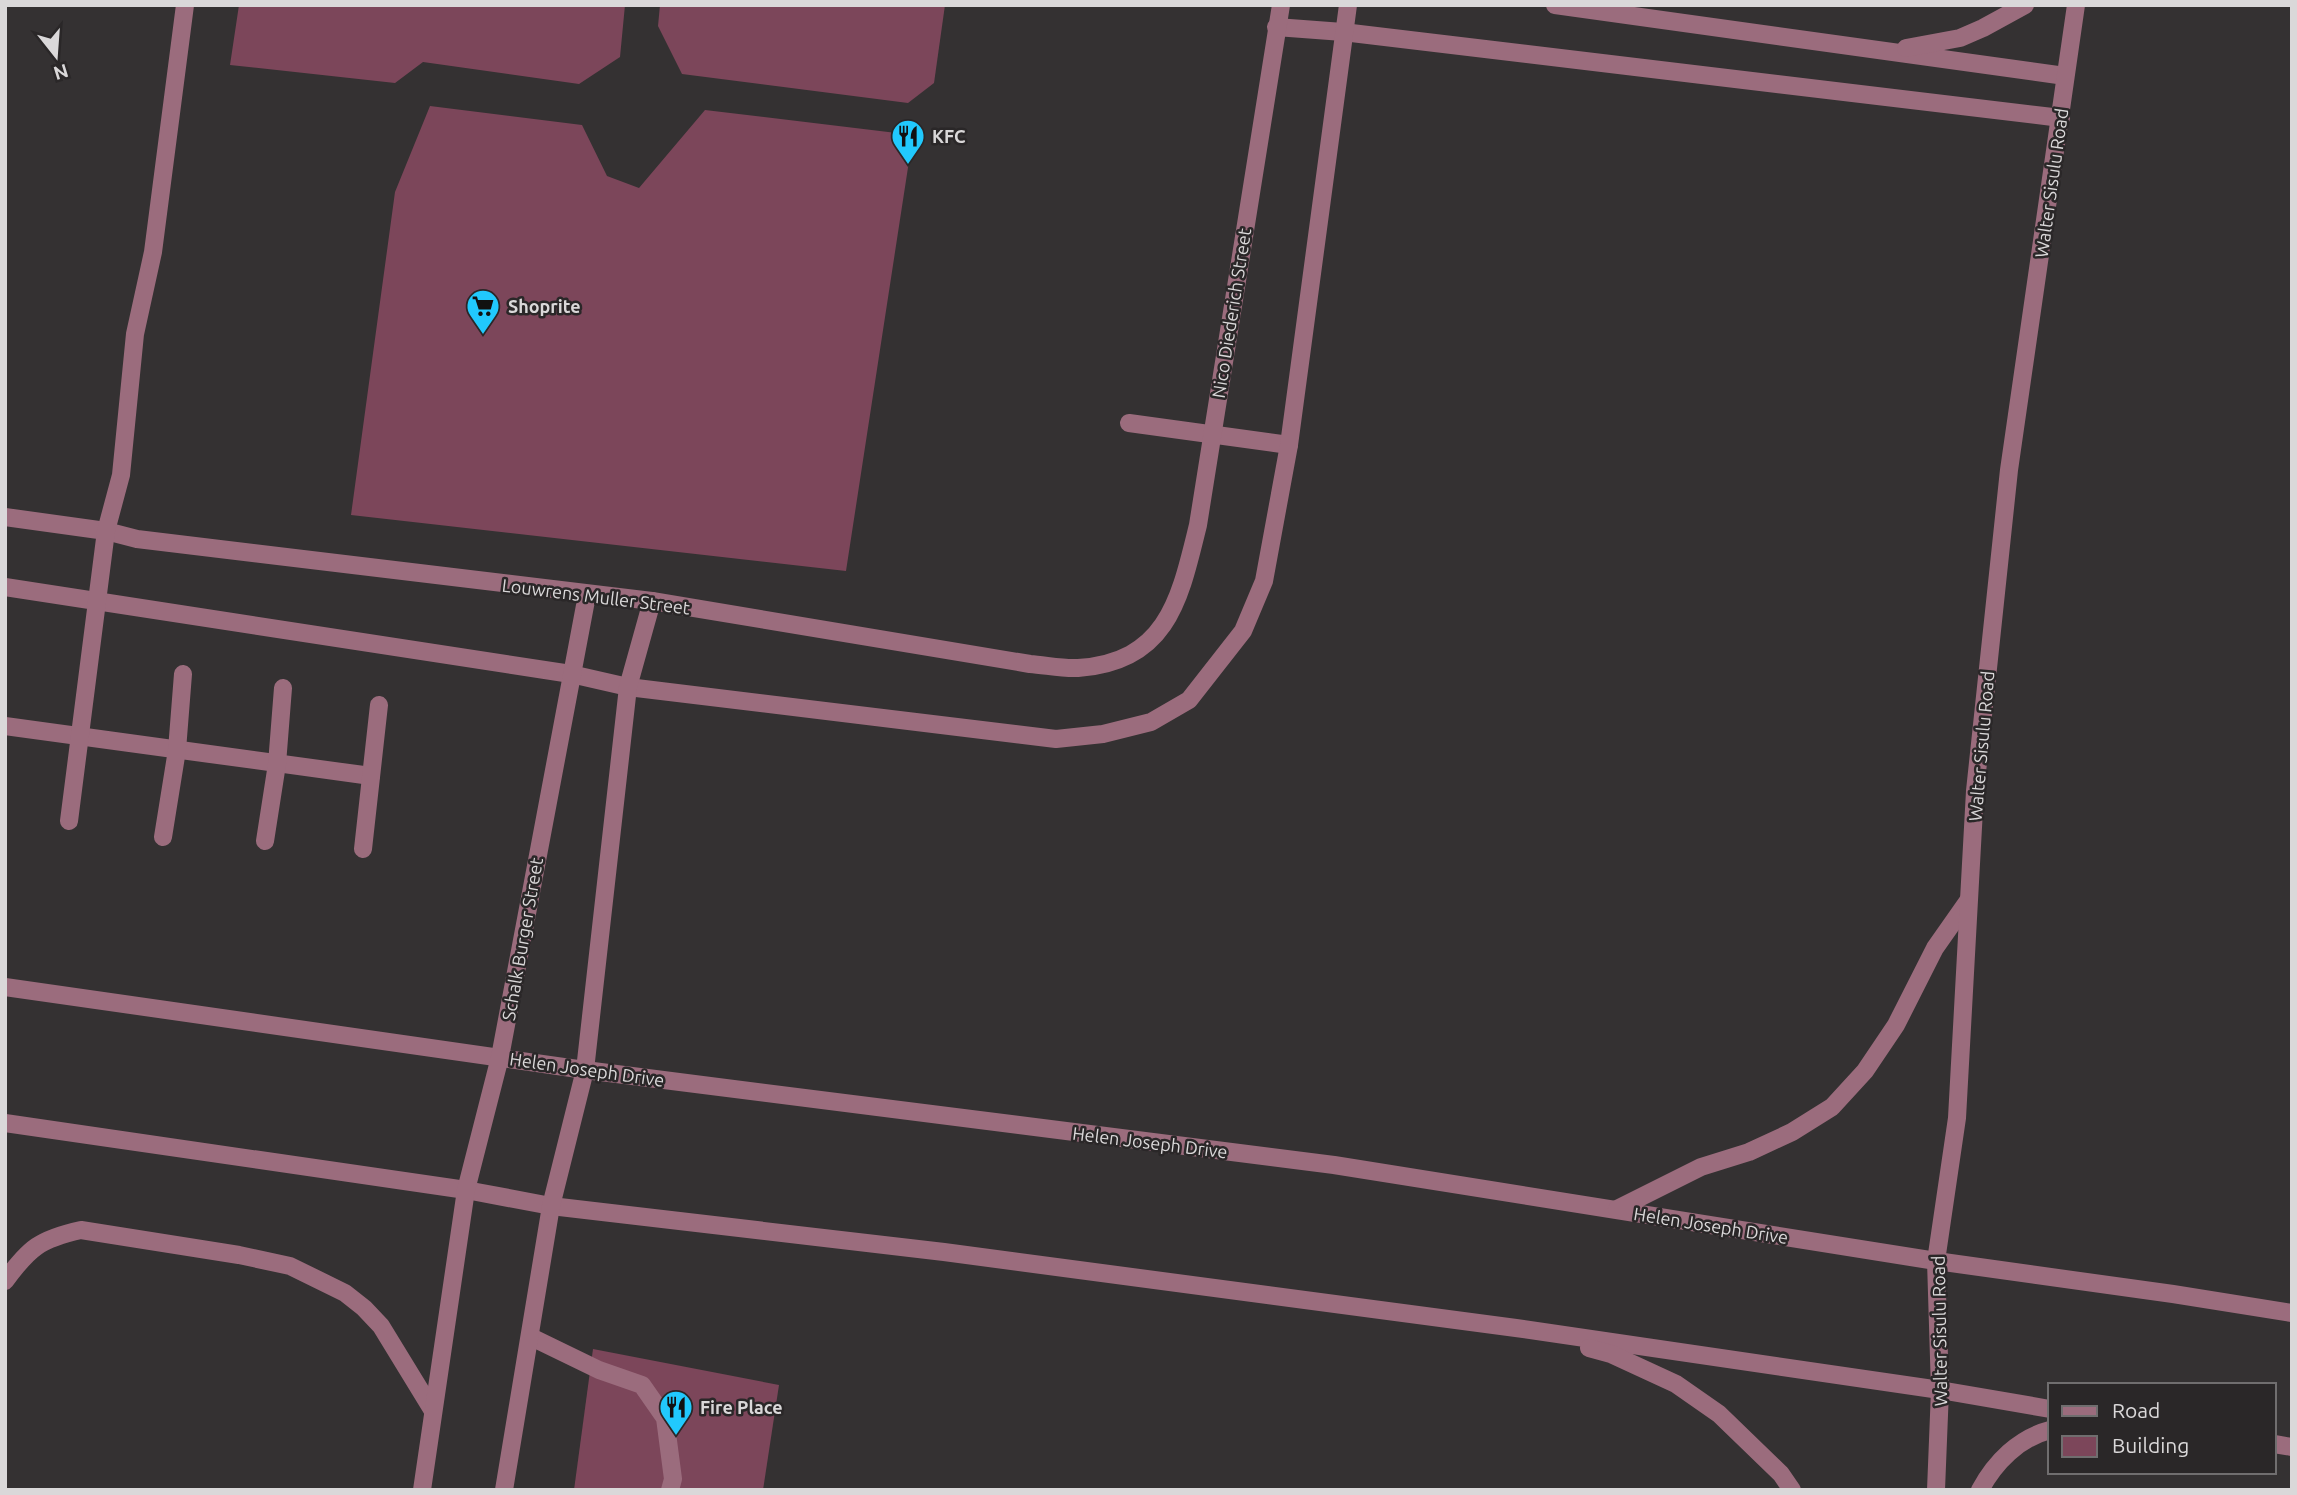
<svg xmlns="http://www.w3.org/2000/svg" width="2297" height="1495" viewBox="0 0 2297 1495" font-family="Ubuntu,sans-serif">
<style>
.building{fill:#7c465a}
.lines{fill:none;stroke-linecap:round;stroke-linejoin:round}
.minor{stroke:#9b6c7d;stroke-width:18}
.labels{text-anchor:middle;dominant-baseline:central;stroke-width:5;stroke-linejoin:round;paint-order:stroke}
.poi-label{font-size:18px;font-weight:bold;fill:#dad8d9;stroke:#2a2728;text-anchor:start}
.street-label{font-size:18px;fill:#dad8d9;stroke:#2a2728}
</style>
<rect width="100%" height="100%" fill="#343132"/>
<!-- building -->
<g class="building">
<path d="M239 5H625L620 57 579 84 423 62 395 83 230 65Z"/>
<path d="M660 5H945L934 83 908 103 682 74 658 26Z"/>
<path d="M430 106 582 125 607 176 639 188 705 110 913 135 846 571 351 515 395 192Z"/>
<path d="M593 1349 779 1385 763 1490H574Z"/>
</g>
<g class="lines">
<!-- minor -->
<g class="minor">
<path d="M1555 5 2065 76"/>
<path d="M1276 27 1343 32 2061 118"/>
<path d="M1906 48 1960 38 1983 28 2025 5"/>
<path d="M1129 423 1289 445"/>
<path d="M5 517 106 531 137 539 652 601 1030 664C1045 665 1063 669 1078 668 1168 662 1180 598 1198 525L1281 5"/>
<path d="M5 587 571 674 628 687 1056 739 1103 734 1151 722 1189 700 1243 631 1264 581 1289 445 1348 5"/>
<path d="M5 726 371 776"/>
<path d="M69 821 106 531 121 475 135 334 153 252 185 5"/>
<path d="M163 837 177 750 183 674"/>
<path d="M265 841 277 764 283 688"/>
<path d="M363 849 379 705"/>
<path d="M5 987 585 1070 1334 1165 1936 1261 2173 1294 2292 1313"/>
<path d="M5 1123 466 1190 551 1206 944 1252 1516 1328 1940 1390 2050 1409"/>
<path d="M1617 1209 1701 1167 1749 1152 1792 1132 1832 1107 1865 1071 1896 1025 1935 948 1968 901"/>
<path d="M5 1281C29 1248 40 1239 81 1230L239 1255 290 1266 345 1293 364 1308 381 1326 433 1411"/>
<path d="M531 1337 599 1370 642 1385 665 1418 673 1479 670 1490"/>
<path d="M1589 1348 1611 1354 1676 1384 1719 1414 1781 1474 1792 1490"/>
<path d="M2274 1444 2292 1447"/>
<path d="M422 1490 466 1190 500 1057 587 595"/>
<path d="M504 1490 551 1206 585 1070 628 687 652 601"/>
<path d="M1936 1490 1940 1390 1936 1261 1957 1118 1975 791 2009 470 2076 5"/>
<path d="M1980 1490C1995 1462 2019 1438 2050 1430"/>
</g>
</g>
<!-- icons -->
<defs>
<symbol id="restaurant-pin" viewBox="-11 -11 22 30"><path d="M0 17L-7.5 6A9.5 9.5 0 1 1 7.5 6Z" fill="#21c9fd" stroke="#2a2728"/><path d="M-5-6h1v4h1v-4h1v4h1v-4h1v5L-1.5 .5V6h-2V.5L-5-1ZM5-6V6H3V1.5H1.5Q1.5-4 5-6Z" fill="#111"/></symbol>
<symbol id="supermarket-pin" viewBox="-11 -11 22 30"><path d="M0 17L-7.5 6A9.5 9.5 0 1 1 7.5 6Z" fill="#21c9fd" stroke="#2a2728"/><path d="M-6-5.5h2.5l.6 2H6L4.5 2H-2.5L-4.4-4H-6ZM-1.5 3.2a1.3 1.3 0 1 0 .1 0ZM3 3.2a1.3 1.3 0 1 0 .1 0Z" fill="#111"/></symbol>
</defs>
<g fill-rule="evenodd">
<use href="#restaurant-pin" x="889" y="117" width="38" height="52"/>
<use href="#supermarket-pin" x="464" y="287" width="38" height="52"/>
<use href="#restaurant-pin" x="657" y="1388" width="38" height="52"/>
</g>
<g class="labels">
<!-- poi labels -->
<g class="poi-label">
<text x="932" y="136">KFC</text>
<text x="508" y="306">Shoprite</text>
<text x="700" y="1407">Fire Place</text>
</g>
<!-- street labels -->
<g class="street-label">
<text transform="translate(2051 183) rotate(-82)">Walter Sisulu Road</text>
<text transform="translate(1231 313) rotate(-81)">Nico Diederich Street</text>
<text transform="translate(596 596) rotate(7)">Louwrens Muller Street</text>
<text transform="translate(1981 746) rotate(-85)">Walter Sisulu Road</text>
<text transform="translate(522 939) rotate(-80)">Schalk Burger Street</text>
<text transform="translate(587 1069) rotate(8)">Helen Joseph Drive</text>
<text transform="translate(1150 1142) rotate(7)">Helen Joseph Drive</text>
<text transform="translate(1711 1225) rotate(9)">Helen Joseph Drive</text>
<text transform="translate(1939 1331) rotate(-91)">Walter Sisulu Road</text>
</g>
</g>
<!-- border -->
<rect width="2297" height="1495" fill="none" stroke="#dad8d9" stroke-width="14"/>
<!-- legend -->
<rect x="2048" y="1383" width="228" height="91" fill="#2a2728" stroke="#706e6f" stroke-width="2"/>
<rect x="2062" y="1406" width="35" height="10" fill="#9b6c7d" stroke="#706e6f" stroke-width="2"/>
<text x="2112" y="1418" font-size="21" fill="#dad8d9">Road</text>
<rect x="2062" y="1436" width="35" height="21" fill="#7c465a" stroke="#706e6f" stroke-width="2"/>
<text x="2112" y="1453" font-size="21" fill="#dad8d9">Building</text>
<!-- north arrow -->
<g transform="translate(56 56) rotate(163)" stroke="#2a2728" stroke-width="5" paint-order="stroke">
<path d="M0-5L12 26L0 18L-12 26Z" fill="#dad8d9"/>
<text y="-10" font-size="19" font-weight="bold" text-anchor="middle" fill="#dad8d9">N</text>
</g>
</svg>
